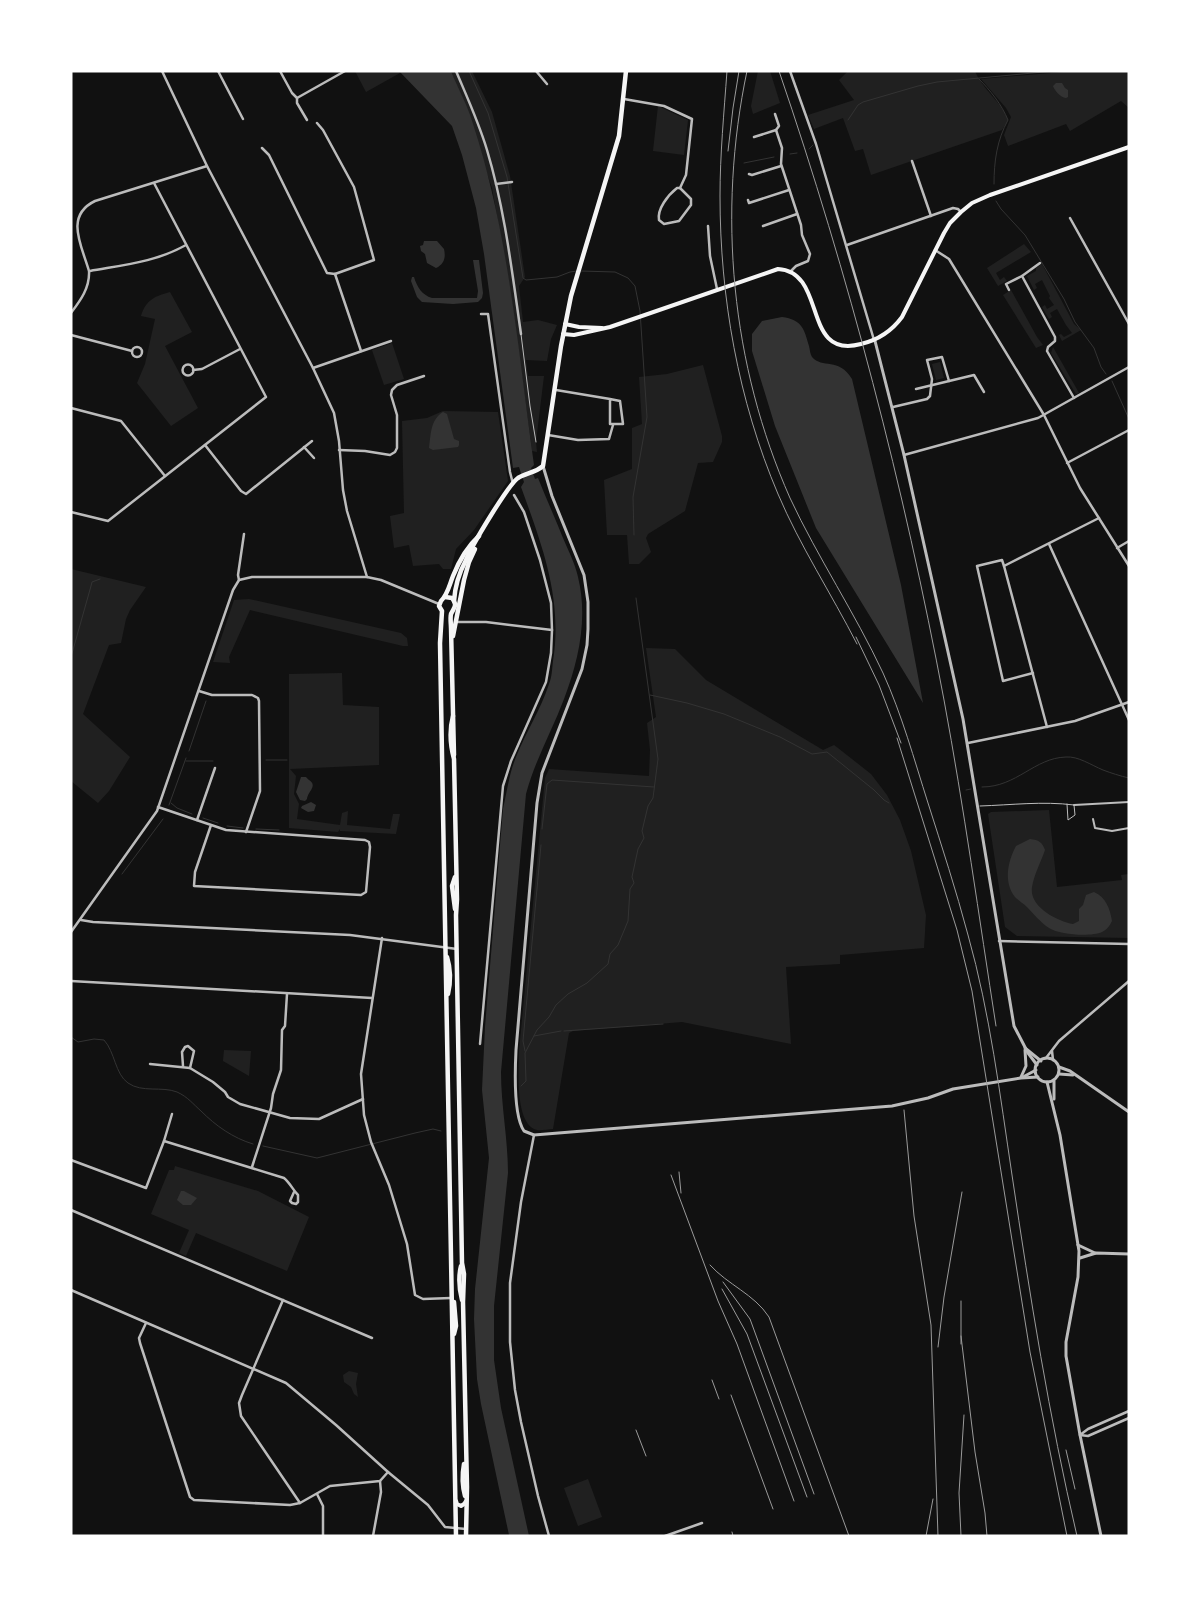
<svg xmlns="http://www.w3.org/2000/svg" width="1200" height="1607" viewBox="0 0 1200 1607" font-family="Mulish,sans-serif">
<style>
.green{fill:#202020}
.water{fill:#333}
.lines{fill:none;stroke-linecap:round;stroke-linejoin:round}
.stream{stroke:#333;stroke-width:1}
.service{stroke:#bcbcbc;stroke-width:1}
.pedestrian{stroke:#bcbcbc;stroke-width:2}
.minor{stroke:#bcbcbc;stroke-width:2.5}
.tertiary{stroke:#bcbcbc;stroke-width:3}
.secondary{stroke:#f5f5f5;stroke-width:4}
.primary{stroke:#f5f5f5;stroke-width:4.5}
.rail{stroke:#9a9a9a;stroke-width:1}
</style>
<rect width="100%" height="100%" fill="#111"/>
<!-- green -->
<g class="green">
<path d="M355 71H399L400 73 366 92Z"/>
<path d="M451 71H472L492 112 510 176 525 277 519 286 523 322 538 320 557 325 551 339 547 361 526 360 528 376H544L536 442 537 452 532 451 511 295 492 188Z"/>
<path d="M758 71H770L780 103 753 114 751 106Z"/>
<path d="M848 71H975C982 89 1001 101 1008 120L1002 130 871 175 863 149 855 151 843 118 814 129 808 115 854 100 839 80Z"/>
<path d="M1074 71H1129V108L1121 101 1070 131 1066 124 1008 146 1004 135 1011 117 1006 108 981 79Z"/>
<path d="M658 106 688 120 684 155 653 151Z"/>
<path d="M1024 244 1031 252 996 273 1000 280 1004 277 1007 281 998 286 987 268Z"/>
<path d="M1042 264 1074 324 1081 330 1062 341 1059 335 1061 334 1064 337 1072 333 1066 325 1057 309 1050 313 1052 317 1049 319 1042 307 1045 305 1047 309 1054 305 1049 298 1050 296 1042 280 1035 284 1037 288 1034 290 1027 276 1036 271V268Z"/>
<path d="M1011 290 1037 337 1043 345 1036 348 1003 295Z"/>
<path d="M170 292 192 332 165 346 198 408 171 426 137 383 145 364 155 319 141 316C146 299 156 296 170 292Z"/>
<path d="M392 343 404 379 384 385 372 350Z"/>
<path d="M1053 347 1079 393 1076 394 1051 353Z"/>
<path d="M940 362 944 378 936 380 932 364Z"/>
<path d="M703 365 722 436V442L713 462 698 463 685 511 648 534 646 538 651 552 639 564H629L627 535H607L604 480 632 469V428L642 424 639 377 667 374Z"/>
<path d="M443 411 498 412 508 481 474 530 456 549 451 569H443L439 564 413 566 409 545 394 548 390 516 404 513 402 421 427 418Z"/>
<path d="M71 569 146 587 130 610 126 619 121 643 109 645 83 714 130 757 109 791 98 803 71 781Z"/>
<path d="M249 599 401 633 407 638 408 646H403L250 610 229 657 230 663 213 662 234 600Z"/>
<path d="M646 648 675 649 706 680 823 750 834 745 838 748 871 774 887 795 900 820 911 851 926 915 924 948 840 955V964L786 967 791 1044 682 1022 573 1031 569 1033 553 1129C548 1129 541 1131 537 1130 514 1124 519 1069 519 1051L545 778 549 769 649 776 650 750 647 723 656 717Z"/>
<path d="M342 673 343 705 379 707V765L290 769 296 776 294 794 299 804 297 819 340 825 342 813 348 811 347 825 390 829 393 814H400L396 834 340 831V829L338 832 289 828V674Z"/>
<path d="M1049 810 1057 887 1122 880 1121 875 1129 874V938L1017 936 1005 927 988 814 991 812Z"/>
<path d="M224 1050 251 1051 249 1076 223 1061Z"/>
<path d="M175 1166 258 1191 309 1217 287 1271 196 1233 186 1256 179 1253 189 1230 151 1214 169 1170H174Z"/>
<path d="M349 1371 358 1373 356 1384 358 1397 354 1394 351 1387 344 1382 343 1375Z"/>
<path d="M588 1479 602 1517 578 1526 564 1488Z"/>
</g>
<!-- water -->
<g class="water">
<path d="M399 71H451C458 89 468 106 473 124 509 234 518 351 534 465L531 468 535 479 538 478C546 498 555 518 563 538 568 550 575 563 578 577 588 618 579 660 564 699 552 731 535 760 526 794L501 1072C501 1106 508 1139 508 1173L494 1306V1360L501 1408 529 1536 509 1535 481 1404 477 1379 474 1319 475 1289 489 1158 482 1090 485 1027 503 809C507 791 509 774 516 757 526 732 541 709 549 684 552 677 552 669 553 661 563 599 542 545 521 487L524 482 519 467 513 468 484 254 476 208 462 155 452 126Z"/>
<path d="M1056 83H1062L1065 88 1068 90V97L1066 98C1060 97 1055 91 1053 86Z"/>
<path d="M424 241H437L444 249C446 258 444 264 436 268L427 263 425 254 421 251 420 246 423 245Z"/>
<path d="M473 260H479L483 293 482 298 478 302 453 304 422 302 417 297 411 281 412 277H414C417 287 422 295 432 298H477L478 291Z"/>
<path d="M782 317C802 320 804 328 809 346 810 350 810 354 812 357 822 369 839 357 852 379L901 585 923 703 816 528 775 426 752 351V334L762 321Z"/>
<path d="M443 412 447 414 454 439 459 441V445L458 447 433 450 429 448C431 435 430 420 443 412Z"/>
<path d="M301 777C307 777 305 776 309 780 318 786 308 791 307 799L305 801 300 800 296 792Z"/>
<path d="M311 802 316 805 314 811 308 812 301 808 302 806Z"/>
<path d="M1030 839C1039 840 1042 842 1045 850 1041 862 1034 874 1032 887 1029 907 1057 921 1073 924L1079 921V909L1083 905 1086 895 1094 892C1106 897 1110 909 1112 921 1110 925 1107 930 1102 932 1091 937 1060 935 1049 928 1040 922 1034 914 1027 907 1023 903 1019 901 1015 897 1003 882 1008 861 1016 846Z"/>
<path d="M181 1191H184L197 1198 191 1205H183L177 1200Z"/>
</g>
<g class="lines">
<!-- stream -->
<g class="stream">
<path d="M469 71 488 113 507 177 523 278 526 280 557 277 570 272 577 271"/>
<path d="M979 79C990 90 1002 105 1008 120 997 140 994 161 994 184"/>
<path d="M848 120 858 105 863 102 918 86 937 82 1054 71"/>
<path d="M809 149 813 145"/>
<path d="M790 154 797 153"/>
<path d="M744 163 774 157"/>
<path d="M996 201 1001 209 1025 235 1064 299 1075 322 1094 348 1101 367 1106 374"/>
<path d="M581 271 615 272 628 278 635 286 640 311 647 417 633 497 634 535"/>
<path d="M1112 381 1129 419"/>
<path d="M71 657 91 586 92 582 100 579"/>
<path d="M650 695 687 703 724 714 780 737 812 754 827 752 874 790 884 800 889 803"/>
<path d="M189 751 206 701"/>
<path d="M266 760H287"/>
<path d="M186 761H213"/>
<path d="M982 787C1017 787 1034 758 1066 757 1078 756 1091 765 1103 770 1111 773 1120 776 1129 778"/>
<path d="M966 790 971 789"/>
<path d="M171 803 177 808 192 814"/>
<path d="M169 805 186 758"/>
<path d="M203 818 218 823"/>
<path d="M227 826 243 828"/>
<path d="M256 829 279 830"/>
<path d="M542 829 547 784 552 780 654 787"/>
<path d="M122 874 163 819"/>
<path d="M564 1031 663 1024"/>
<path d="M534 1036 561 1031"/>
<path d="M71 1037 78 1042 94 1039 104 1040C115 1052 115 1074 128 1083 142 1093 162 1086 177 1092 188 1097 193 1104 201 1111 216 1126 233 1138 253 1144"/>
<path d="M525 1051 523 1041 541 845"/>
<path d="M521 1086 526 1081 525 1053 537 1030 549 1017 556 1005 568 994 587 983 608 964 610 954 618 945 628 921 630 889 634 883 632 877 638 849 644 838 642 831 648 806 653 798 658 759 636 598"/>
<path d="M263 1146 317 1158 415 1133 433 1129 441 1131"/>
</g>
<!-- service -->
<g class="service">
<path d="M521 334 530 406 536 442"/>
<path d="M980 806C1011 805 1043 801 1074 805L1075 815 1068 820 1067 804"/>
</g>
<!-- pedestrian -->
<g class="pedestrian">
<path d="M1074 805 1129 802"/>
<path d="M1093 819 1095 828 1112 831 1129 828"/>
</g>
<!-- minor -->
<g class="minor">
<path d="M162 71 207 166 313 368 334 413 339 441 343 490 347 511 367 577"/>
<path d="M218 71 243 119"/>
<path d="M280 71 292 93 297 98V103L307 120"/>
<path d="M456 71C467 97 479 123 487 150 505 210 512 272 521 334"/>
<path d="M536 71 547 84"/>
<path d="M790 71 816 144 874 340"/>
<path d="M297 98 345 71"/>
<path d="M624 99 664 106 692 119 686 175 680 188"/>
<path d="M775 114 779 126 776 130"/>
<path d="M317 123 323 130 354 187 374 260 335 274"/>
<path d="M754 137 776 130 782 148 781 164 801 225 802 235 810 254 808 261 796 266 791 271"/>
<path d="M262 148 269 155 327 273 335 274"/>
<path d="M912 161 931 216"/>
<path d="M749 174 752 175 781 166"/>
<path d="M496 184 512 182"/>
<path d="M677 188H680L691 199V205L679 221 664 224 659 220C657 209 668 195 677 188Z"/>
<path d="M748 200 749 203 789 190"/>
<path d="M1070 218 1129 324"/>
<path d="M708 226 710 256 717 289"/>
<path d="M763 226 797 214"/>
<path d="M847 245 953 208 958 209 961 212"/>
<path d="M935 250 949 259 1044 415 1080 488 1129 566"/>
<path d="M90 271C123 265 156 262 186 245"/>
<path d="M335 274 361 351"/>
<path d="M1022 276 1055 337V341L1048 347 1047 351 1074 398"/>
<path d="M1009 290 1006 284 1022 276 1040 263"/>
<path d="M71 313C80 301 90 288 89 271 82 246 64 216 95 201L207 166"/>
<path d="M481 314H488L510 472 513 484"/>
<path d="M71 335 132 351"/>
<circle cx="137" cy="352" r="5"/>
<circle cx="188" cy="370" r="5.5"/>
<path d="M313 368 391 341"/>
<path d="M193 370 202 369 240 349"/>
<path d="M916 389 974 375 984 392"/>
<path d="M556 390 610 399V424H623L620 401 610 399"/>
<path d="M893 407 927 399 930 396 932 379 927 360 942 357 949 381"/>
<path d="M71 408 121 421 165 476"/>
<path d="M548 435 578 440 609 439 613 425"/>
<path d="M205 445 241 491 246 494 312 441"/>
<path d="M304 447 314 458"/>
<path d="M339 450 365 451 390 455 395 452 397 448V415L391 395 392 390 397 385 424 376"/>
<path d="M904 455 1038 418 1129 367"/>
<path d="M1067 463 1129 430"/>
<path d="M71 512 108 521 266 397 154 183"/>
<path d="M1049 544 1129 720"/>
<path d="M1117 548 1129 541"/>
<path d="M1004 566 1002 560 977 566 1003 681 1033 673"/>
<path d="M239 580 252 577H367L381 580 439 604"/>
<path d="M458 622H486L552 630"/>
<path d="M199 691 212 695H252L258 698 259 701 260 791 246 832"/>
<path d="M1047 727 1004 566 1099 518"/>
<path d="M968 743 1075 721 1129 702"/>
<path d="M158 807 226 830 365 840 369 842 370 847 366 892 361 895 194 886 195 872 211 825"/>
<path d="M197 820 215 768"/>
<path d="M81 920 93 922 350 935 457 949"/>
<path d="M71 932 157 811 233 590 239 580 238 575 244 534"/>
<path d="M382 938 361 1074 364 1115 371 1142 389 1185 407 1244 415 1295 423 1299 451 1298"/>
<path d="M999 941 1129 944"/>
<path d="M71 981 372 998"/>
<path d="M480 1044 503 786 511 761 546 682 551 653 552 630 551 603 540 560 524 512 514 495"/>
<path d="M1052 1051 1053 1060"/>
<path d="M1046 1058 1059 1041 1129 981"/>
<path d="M150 1064 190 1068 213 1082 225 1092 228 1097 240 1104 290 1118 319 1119 363 1099"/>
<path d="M183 1066 182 1052 185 1047 188 1046 194 1051 190 1068"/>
<path d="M534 1135 521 1202 510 1283V1342L515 1390 521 1422 538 1496 549 1536"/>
<path d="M164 1141 284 1178C290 1183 293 1190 298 1195V1202L296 1204 292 1203 290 1201 294 1192"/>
<path d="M71 1160 146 1188 164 1141 172 1114"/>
<path d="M252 1167 271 1108 273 1094 281 1070 282 1030 285 1026 287 994"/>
<path d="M71 1210 372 1338"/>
<path d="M71 1290 286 1383 336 1425 388 1472 428 1505 445 1527 466 1529"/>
<path d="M283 1300 242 1395 239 1403 241 1416 300 1503"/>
<path d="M146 1323 139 1338 140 1343 190 1497 194 1500 290 1505 300 1503 330 1486 380 1481 388 1472"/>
<path d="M1080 1435 1088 1429 1129 1411"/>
<path d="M1080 1435 1088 1436 1129 1418"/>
<path d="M317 1494 323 1506V1536"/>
<path d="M373 1536 381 1492 380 1481"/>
<path d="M665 1536 702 1523"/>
</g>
<!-- tertiary -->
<g class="tertiary">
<path d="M875 341 904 455 963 719 1014 1026 1028 1053 1037 1065"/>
<path d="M543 466 552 496 584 575 588 602V629L587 645 582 669 542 773 537 803 516 1050C515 1070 513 1115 524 1131L534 1135 892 1106 928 1098 953 1089 1021 1078 1038 1077"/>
<path d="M1025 1048 1041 1061"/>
<circle cx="1047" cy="1070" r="12"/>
<path d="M1059 1067 1070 1071 1129 1112"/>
<path d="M1059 1074 1073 1075"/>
<path d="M1021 1077 1026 1066 1025 1050"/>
<path d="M1023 1077 1036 1070"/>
<path d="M1047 1082 1060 1135 1079 1251 1078 1277 1066 1342V1356L1080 1435 1101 1536"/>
<path d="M1054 1099V1081"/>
<path d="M1078 1245 1095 1253"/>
<path d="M1080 1258 1096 1253 1129 1254"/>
</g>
<!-- secondary -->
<g class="secondary">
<path d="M565 324 579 327 602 328"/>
<path d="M563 334 574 335 610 327 778 269C828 272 801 360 861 344 878 340 891 332 902 317L944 233 950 223 961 212 972 203 990 195 1129 147"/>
<path d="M456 1501 457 1504 461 1506 464 1504 466 1501"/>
</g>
<!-- primary -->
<g class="primary">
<path d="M445 597 452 598C458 606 454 607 451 614 450 618 451 624 451 628L454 755"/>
<path d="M454 601C455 586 459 573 466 560 472 545 508 485 518 478 526 473 535 473 543 466L561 346 571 296 619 136 626 71"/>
<path d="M453 636 464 580 469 562 475 549"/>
<path d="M453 716C449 731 450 744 454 759L457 899 456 915 462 1263 464 1274 463 1302 467 1487 466 1536"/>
<path d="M455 909 452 886 455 877"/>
<path d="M447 957C451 970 451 981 448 994"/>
<path d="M461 1266C458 1278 459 1288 462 1300"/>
<path d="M454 1302 456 1326 454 1334"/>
<path d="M464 1464C462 1475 462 1485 465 1496"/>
<path d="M456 1536 440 643 442 611 439 606 441 601C448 594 449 586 453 576 459 561 467 547 479 536"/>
</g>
<!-- rail -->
<g class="rail">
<path d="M727 71C724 113 720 154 720 196 720 297 738 400 778 494 800 546 831 593 857 644"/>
<path d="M747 71C717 213 731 365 790 498 818 558 855 613 883 673 902 715 914 759 928 803 942 847 956 890 968 935 990 1013 1000 1095 1012 1175 1030 1296 1049 1417 1077 1536"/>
<path d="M779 71C849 276 904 487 944 700 964 808 979 917 996 1026"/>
<path d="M728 151 733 108 739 71"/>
<path d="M856 637 879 685 901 743"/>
<path d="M897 738 957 930 972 991 1030 1352 1067 1536"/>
<path d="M904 1110 914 1216 931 1325 938 1536"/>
<path d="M679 1172 681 1193"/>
<path d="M671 1175 718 1301 737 1344 794 1501"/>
<path d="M710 1265C728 1285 754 1294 769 1317L849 1536"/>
<path d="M723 1282 750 1319 814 1494"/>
<path d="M722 1289 747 1334 807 1497"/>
<path d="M961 1301V1344"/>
<path d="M961 1336 975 1452 985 1513 987 1536"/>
<path d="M938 1347 944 1297 962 1192"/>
<path d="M712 1380 719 1399"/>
<path d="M731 1395 773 1509"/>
<path d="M636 1430 646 1456"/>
<path d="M1066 1450 1075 1489"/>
<path d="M732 1532 733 1536"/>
<path d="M926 1536 933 1499"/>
<path d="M961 1536 959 1493 964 1415"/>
</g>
</g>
<!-- border -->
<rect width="1200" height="1607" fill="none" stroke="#ffffff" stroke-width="145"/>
</svg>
